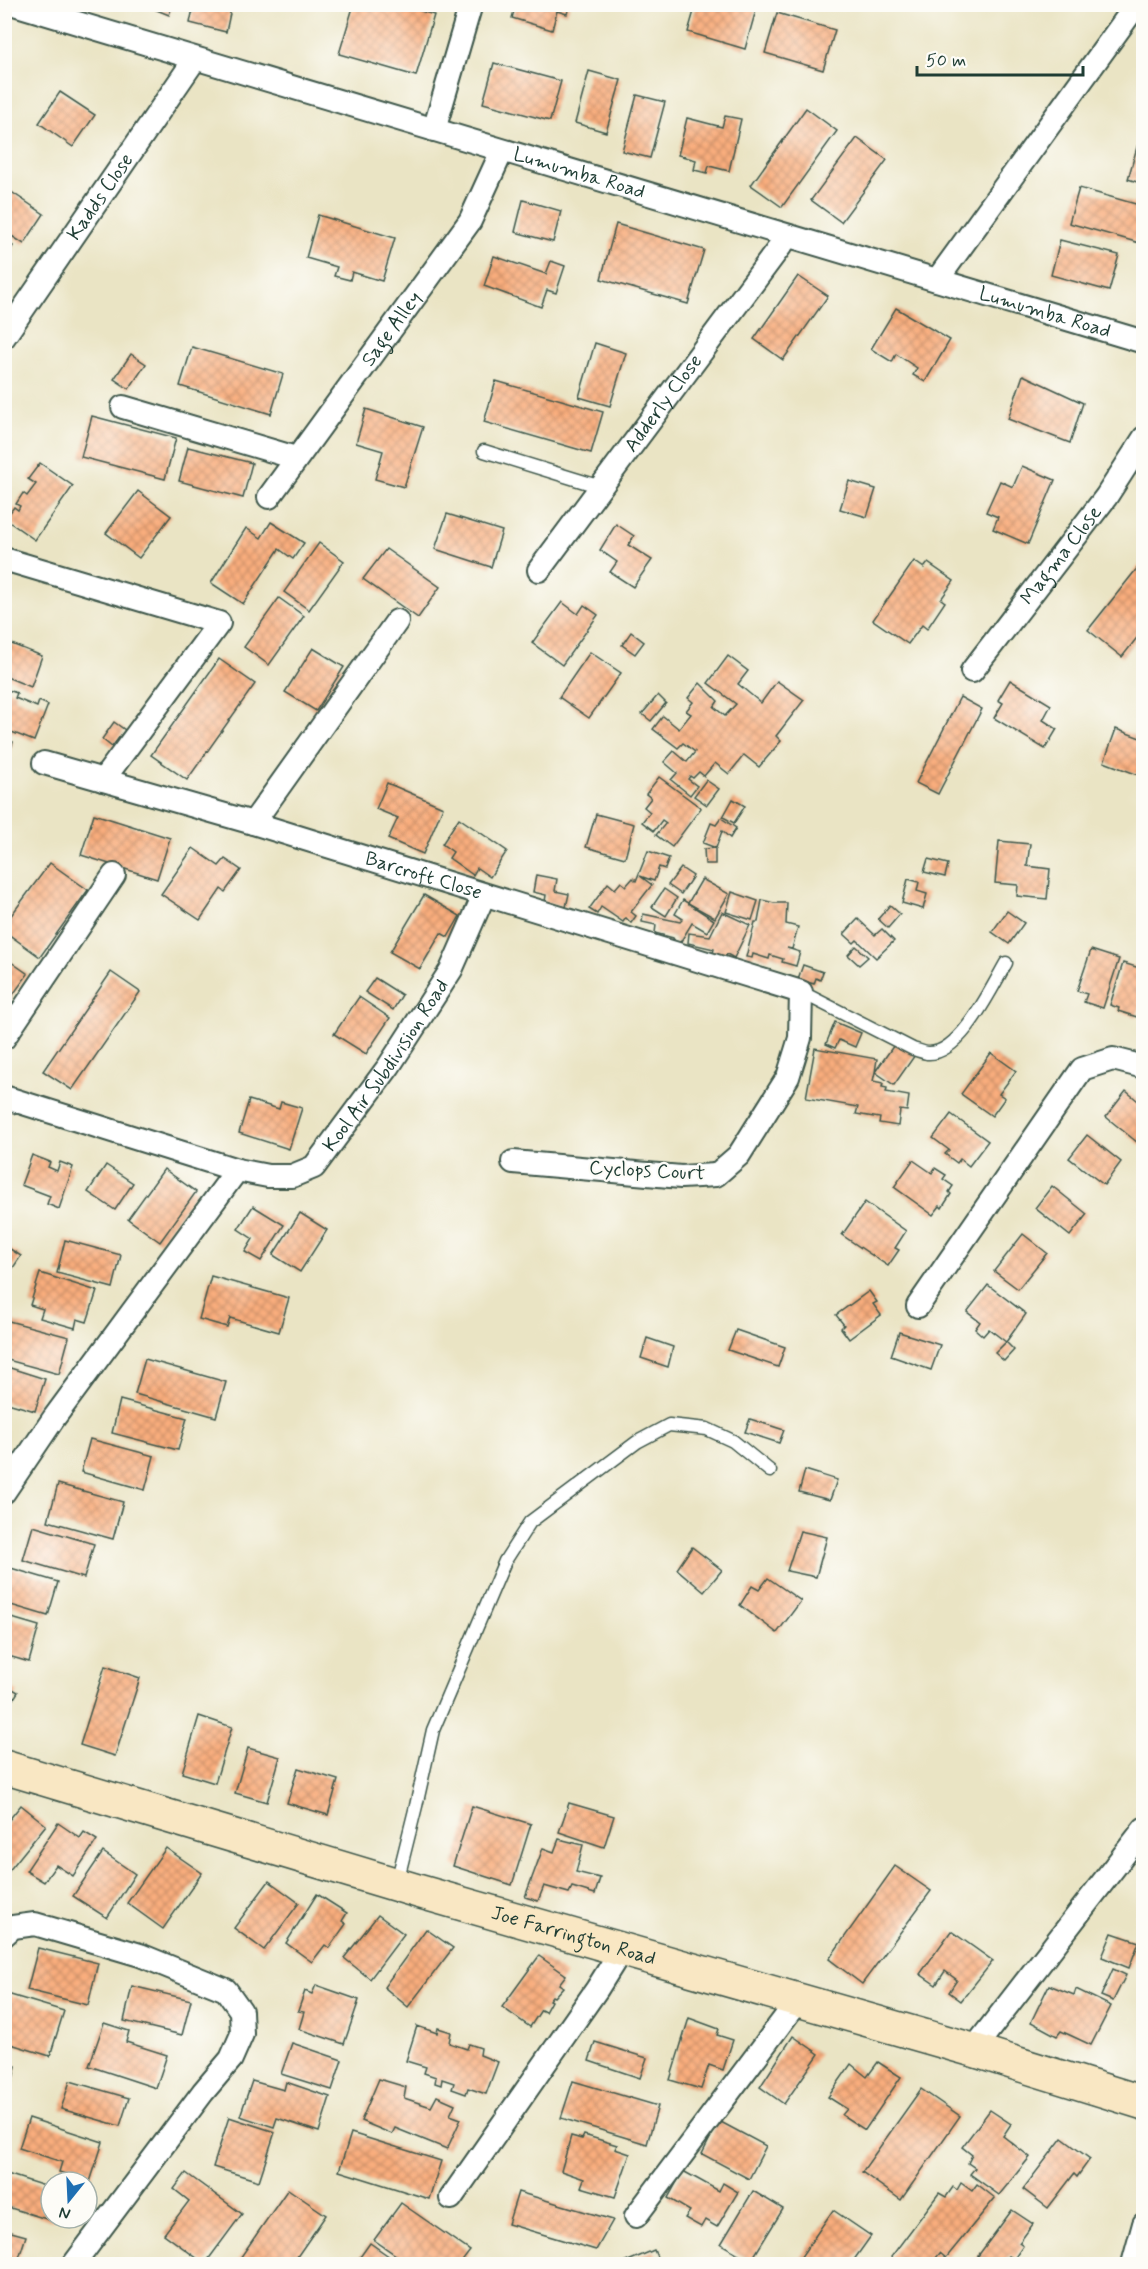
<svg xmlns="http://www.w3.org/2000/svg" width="1148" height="2269" viewBox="0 0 1148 2269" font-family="Mynerve,sans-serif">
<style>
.building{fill:url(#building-cross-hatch)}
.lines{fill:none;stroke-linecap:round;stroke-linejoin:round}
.service-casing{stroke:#3d564a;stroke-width:15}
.minor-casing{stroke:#3d564a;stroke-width:26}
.secondary-casing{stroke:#3d564a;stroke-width:36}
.service{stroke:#fff;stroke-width:12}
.minor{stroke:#fff;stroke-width:22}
.secondary{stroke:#f9e7c3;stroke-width:33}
.labels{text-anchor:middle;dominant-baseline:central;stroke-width:4.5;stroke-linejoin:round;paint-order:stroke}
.street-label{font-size:20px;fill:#1f3d34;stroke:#fdfcf7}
</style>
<defs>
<pattern id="building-cross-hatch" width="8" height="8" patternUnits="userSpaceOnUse" patternTransform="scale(1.5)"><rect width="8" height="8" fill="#f9ad7d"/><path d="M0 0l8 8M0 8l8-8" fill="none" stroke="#c98e67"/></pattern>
</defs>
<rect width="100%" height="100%" fill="#fdfcf7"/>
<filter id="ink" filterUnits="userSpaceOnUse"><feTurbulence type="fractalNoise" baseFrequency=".0167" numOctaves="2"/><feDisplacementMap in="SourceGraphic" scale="12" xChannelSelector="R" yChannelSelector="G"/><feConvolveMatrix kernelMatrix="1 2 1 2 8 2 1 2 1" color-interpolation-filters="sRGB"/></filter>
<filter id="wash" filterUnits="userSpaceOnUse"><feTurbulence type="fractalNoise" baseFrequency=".008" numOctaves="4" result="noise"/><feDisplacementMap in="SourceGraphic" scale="24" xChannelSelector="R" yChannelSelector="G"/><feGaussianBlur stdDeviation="1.35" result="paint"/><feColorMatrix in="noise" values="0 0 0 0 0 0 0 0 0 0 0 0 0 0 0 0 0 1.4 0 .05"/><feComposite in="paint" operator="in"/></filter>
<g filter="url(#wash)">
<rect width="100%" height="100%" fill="#eae4c4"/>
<g id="blocks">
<!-- building -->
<g class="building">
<path d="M142 4H173L169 15Z"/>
<path d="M194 4H232L226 32 190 23Z"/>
<path d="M354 4H412L411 8 434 15 416 76 339 54Z"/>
<path d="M516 4H570L567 14 557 11 552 30 512 18Z"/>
<path d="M696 4H737L756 10 745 49 688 32Z"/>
<path d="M777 13 835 30 823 70 765 53Z"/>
<path d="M494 63 561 81 550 121 483 103Z"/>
<path d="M589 71 621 80 606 132 575 123Z"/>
<path d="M60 92 95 115 73 147 39 123Z"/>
<path d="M637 95 665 102 650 158 622 151Z"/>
<path d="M806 108 837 131 782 207 751 185Z"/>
<path d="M725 116 741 119 729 171 709 166 707 173 694 170 696 160 678 155 687 118 722 127Z"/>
<path d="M1141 133 1143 134V184L1128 179Z"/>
<path d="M857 138 887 160 841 222 811 200Z"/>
<path d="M4 187 44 214 24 244 4 231Z"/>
<path d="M1079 188 1143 206V244L1069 223Z"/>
<path d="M523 200 561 211 553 242 515 232Z"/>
<path d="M318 215 395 238 382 281 352 272 350 280 334 276 337 267 306 258Z"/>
<path d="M616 224 704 250 688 304 601 279Z"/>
<path d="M1060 240 1119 255 1109 291 1051 275Z"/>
<path d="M4 241 13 246 4 260Z"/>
<path d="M494 256 546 274 551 261 565 266 556 293 547 290 541 307 484 286Z"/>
<path d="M798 276 828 296 783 360 754 339Z"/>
<path d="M896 308 950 340 925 382 913 375 917 368 896 354 892 362 871 349Z"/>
<path d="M595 343 626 353 610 406 579 397Z"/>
<path d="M192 347 283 374 271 414 180 386Z"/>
<path d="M131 354 146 364 129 389 114 379Z"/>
<path d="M1023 375 1083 403 1070 443 1008 419Z"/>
<path d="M496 381 603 412 591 453 484 422Z"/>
<path d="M366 409 423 427 404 487 375 479 383 451 356 443Z"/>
<path d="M92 416 176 438 165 479 81 457Z"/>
<path d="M188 447 252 463 243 498 179 481Z"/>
<path d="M40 463 73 486 35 540 5 519 14 507 18 510 20 506 16 504 23 493 27 496 36 484 28 479Z"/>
<path d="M1022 466 1055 480 1028 544 993 529 998 517 986 512 1000 481 1013 487Z"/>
<path d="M849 481 876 489 867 517 840 509Z"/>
<path d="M138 491 171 516 139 558 106 533Z"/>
<path d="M447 514 502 531 491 567 435 549Z"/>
<path d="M271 522 304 543 293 559 279 549 243 604 211 583 246 528 261 538Z"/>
<path d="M616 524 634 536 628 545 652 560 633 587 610 572 617 562 600 550Z"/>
<path d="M319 543 344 561 309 610 284 592Z"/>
<path d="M386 549 440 587 418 618 363 579Z"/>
<path d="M914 561 924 568 928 563 954 581 941 599 945 602 927 629 922 625 908 644 873 620Z"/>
<path d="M1143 561V630L1122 657 1088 630Z"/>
<path d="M279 598 304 616 269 665 244 647Z"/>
<path d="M562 602 578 614 584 605 598 615 562 665 532 643Z"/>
<path d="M631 632 644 642 635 654 622 645Z"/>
<path d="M4 641 42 656 31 687 4 676Z"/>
<path d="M313 648 344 667 316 711 285 692Z"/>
<path d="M590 652 621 673 589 718 559 697Z"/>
<path d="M728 656 748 671 738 684 761 703 777 681 804 700 776 736 781 741 759 767 744 755 729 774 715 763 704 776 699 772 693 778 690 776 688 779 697 786 690 795 671 780 677 773 664 762 674 751 687 762 695 752 683 743 678 748 653 729 663 716 679 729 691 714 686 711 693 702 688 698 700 683 718 701 714 707 725 716 736 704 708 683Z"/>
<path d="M219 659 255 684 187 780 151 755Z"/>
<path d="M1010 680 1051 705 1043 720 1057 729 1045 749 994 718 1003 703 998 700Z"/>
<path d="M8 690 17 693 15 698 37 707 39 701 48 705 34 741 4 729V694L7 695Z"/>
<path d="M658 695 666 703 651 721 642 714Z"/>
<path d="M960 697 982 709 938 794 916 783Z"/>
<path d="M114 722 125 730 112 747 102 739Z"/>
<path d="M1116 729 1143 739V769L1141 776 1104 762Z"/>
<path d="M4 739 13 742 5 766H4Z"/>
<path d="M659 777 701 808 672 847 656 835 666 823 662 820 654 831 642 822 650 812 644 807 651 798 646 794Z"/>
<path d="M706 780 719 789 707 805 694 796Z"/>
<path d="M387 783 443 807 423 854 388 839 398 818 376 809Z"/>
<path d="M733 799 745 806 734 823 723 817Z"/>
<path d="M94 814 170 838 157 879 81 855Z"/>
<path d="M596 814 634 824 625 858 586 847Z"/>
<path d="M459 818 507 851 490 877 477 868 473 875 449 858 453 852 442 844Z"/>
<path d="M721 818 736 828 730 838 722 831 716 848 703 843 711 823 716 825Z"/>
<path d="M999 841 1030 844 1027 866 1050 869 1047 899 1017 896 1018 885 995 883Z"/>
<path d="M193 848 219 866 225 859 241 870 225 892 221 889 200 920 161 894Z"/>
<path d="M715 848V864H705L704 849Z"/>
<path d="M648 851 669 858 665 869 659 867 654 881 640 876 652 885 631 912 636 916 631 923 626 918 623 922 601 907 597 914 589 909 608 883 615 889 621 882 626 886 633 878 636 881Z"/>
<path d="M928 859 948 864 945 877 924 872Z"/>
<path d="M50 863 88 890 40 957 4 931V925Z"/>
<path d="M681 868 693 876 681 894 668 885Z"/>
<path d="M536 875 557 879 555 891 569 894 566 907 545 902 546 895 533 892Z"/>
<path d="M702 879 729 894 715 918 688 903Z"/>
<path d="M908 879 919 882 917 891 927 894 923 909 902 903Z"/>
<path d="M664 889 677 898 666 916 652 907Z"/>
<path d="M732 892 758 901 752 920 726 912Z"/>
<path d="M424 895 460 916 448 937 441 933 420 969 390 952Z"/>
<path d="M683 900 714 920 707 932 692 923 678 946 673 938 655 933 656 925 642 922 643 914 680 922 683 919 675 914Z"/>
<path d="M762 900 774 903H787L786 924 798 927 792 949 787 948 800 952 796 966 782 962 783 959 770 955 769 959 753 954 752 958 746 957 755 922H758Z"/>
<path d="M890 905 900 914 888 928 878 919Z"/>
<path d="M1007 911 1024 923 1009 944 992 932Z"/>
<path d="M722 912 750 925 734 958 727 954 725 958 713 953 714 949 688 943 689 933 710 936Z"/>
<path d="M858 919 875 935 882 929 894 941 876 958 857 940 854 943 844 934Z"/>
<path d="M856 946 868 957 859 965 848 955Z"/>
<path d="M1091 950 1119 959 1103 1008 1084 1002 1087 994 1077 991Z"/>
<path d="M4 957 28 974 4 1007Z"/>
<path d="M1123 963 1143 969V997L1137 1017 1118 1011 1119 1008 1110 1005Z"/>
<path d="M803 965 823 972 820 980 816 978 814 984 798 979Z"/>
<path d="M111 972 140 992 72 1090 43 1071Z"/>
<path d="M375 978 402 995 393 1010 365 992Z"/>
<path d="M359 997 390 1018 366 1054 334 1034Z"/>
<path d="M835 1022 861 1033 855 1047 839 1040 835 1048 826 1044Z"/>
<path d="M896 1042 915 1055 894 1085 875 1072 873 1081 883 1083 882 1087 887 1088 886 1092 909 1096 907 1111 900 1110 898 1126 879 1123 880 1118 856 1114 858 1107 806 1098 815 1048 877 1059 875 1072Z"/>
<path d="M991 1053 1016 1071 999 1094 1005 1098 992 1116 961 1094Z"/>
<path d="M1126 1091 1143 1105V1147L1106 1117Z"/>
<path d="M249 1100 279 1109 281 1102 302 1108 289 1149 239 1133Z"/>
<path d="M951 1114 988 1141 969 1166 960 1159 957 1163 945 1154 949 1150 933 1138Z"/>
<path d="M1087 1135 1121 1162 1104 1185 1069 1158Z"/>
<path d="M32 1155 50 1162 48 1167 57 1171 60 1162 73 1167 59 1209 47 1204 50 1196 21 1185Z"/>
<path d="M913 1160 932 1173 935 1168 946 1175 943 1179 953 1186 949 1192 951 1194 942 1208 940 1206 933 1215 894 1187Z"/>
<path d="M106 1165 133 1183 115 1210 88 1192Z"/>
<path d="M164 1169 196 1192 160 1242 128 1219Z"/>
<path d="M1052 1186 1087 1214 1070 1236 1035 1208Z"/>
<path d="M865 1202 906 1231 895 1248 899 1250 888 1266 842 1235Z"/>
<path d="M253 1206 284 1225 261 1261 245 1252 253 1239 238 1229Z"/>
<path d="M300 1213 327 1230 300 1272 273 1255Z"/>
<path d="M1023 1234 1047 1253 1018 1289 994 1271Z"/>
<path d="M65 1240 121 1255 113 1288 57 1273Z"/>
<path d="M4 1245 21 1256 4 1281Z"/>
<path d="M40 1273 97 1291 87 1322 77 1319 75 1328 40 1318 43 1309 30 1305Z"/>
<path d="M211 1276 289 1298 279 1332 230 1318 227 1327 199 1319Z"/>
<path d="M988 1285 1026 1314 1006 1342 1014 1350 1004 1361 995 1353 1006 1342 989 1329 983 1336 975 1329 980 1322 967 1312Z"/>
<path d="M869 1291 877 1302 873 1304 881 1315 849 1339 841 1328 844 1325 836 1315Z"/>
<path d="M5 1320 69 1337 59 1374 4 1359Z"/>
<path d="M736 1330 785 1347 778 1367 728 1350Z"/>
<path d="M899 1332 940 1345 931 1370 891 1356Z"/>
<path d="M647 1338 673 1347 668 1367 641 1358Z"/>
<path d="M145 1359 226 1382 216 1417 135 1394Z"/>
<path d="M4 1366 45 1379 35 1411 4 1402Z"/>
<path d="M120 1400 187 1418 178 1450 112 1433Z"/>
<path d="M750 1419 784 1430 779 1443 745 1432Z"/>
<path d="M90 1439 154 1456 145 1490 81 1472Z"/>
<path d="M805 1470 837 1480 830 1500 799 1492Z"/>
<path d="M58 1484 123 1502 113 1539 48 1521Z"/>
<path d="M33 1526 94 1544 84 1578 23 1560Z"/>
<path d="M800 1531 827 1537 816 1577 787 1571Z"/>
<path d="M692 1547 722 1570 704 1592 677 1569Z"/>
<path d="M4 1566 58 1582 48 1616 4 1603Z"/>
<path d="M768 1578 801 1601 777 1633 740 1605 752 1586 759 1590Z"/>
<path d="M5 1616 39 1626 29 1662 5 1655Z"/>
<path d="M105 1666 140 1678 115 1756 80 1745Z"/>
<path d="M4 1684 18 1692 4 1714Z"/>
<path d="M199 1716 232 1727 215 1783 182 1773Z"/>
<path d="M248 1748 280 1757 267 1802 235 1793Z"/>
<path d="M298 1768 338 1780 328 1815 287 1803Z"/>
<path d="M569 1803 614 1816 604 1847 559 1832Z"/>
<path d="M21 1805 46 1825 4 1877V1826Z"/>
<path d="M472 1806 531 1824 512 1885 453 1866Z"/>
<path d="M58 1823 80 1838 84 1832 97 1840 73 1876 56 1865 44 1882 26 1871Z"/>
<path d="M559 1839 583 1845 576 1872 600 1878 595 1894 572 1887 569 1893 544 1886 538 1901 525 1897 543 1848 554 1852Z"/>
<path d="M166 1848 202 1873 163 1929 127 1903Z"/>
<path d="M103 1852 135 1874 107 1918 73 1896Z"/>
<path d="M895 1866 931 1891 862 1984 829 1959Z"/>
<path d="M269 1881 299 1903 264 1950 234 1928Z"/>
<path d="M317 1894 347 1913 342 1921 346 1924 329 1948 325 1945 312 1962 286 1943Z"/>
<path d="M378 1915 404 1934 370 1979 344 1958Z"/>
<path d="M426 1929 453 1948 408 2007 384 1987Z"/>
<path d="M951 1931 993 1961 961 2001 949 1992 957 1980 945 1971 936 1985 920 1974Z"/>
<path d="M1112 1933 1139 1942 1129 1968 1102 1957Z"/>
<path d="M38 1948 98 1963 88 2005 27 1990Z"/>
<path d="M539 1956 566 1975 559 1984 563 1987 554 1997 552 1996 549 2000 551 2001 545 2012 541 2010 530 2027 502 2007Z"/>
<path d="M1113 1969 1126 1975 1113 2001 1101 1996Z"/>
<path d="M316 1985 359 2000 344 2044 299 2029 304 2012 298 2011 305 1991 312 1994Z"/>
<path d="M1049 1985 1074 1995 1076 1989 1111 2006 1091 2045 1061 2031 1057 2036 1031 2022Z"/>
<path d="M132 1986 191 2000 182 2035 124 2021Z"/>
<path d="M4 1993 64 2011 50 2056 4 2042Z"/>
<path d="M689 2018 719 2029 717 2035 733 2040 723 2070 709 2065 701 2089 670 2080Z"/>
<path d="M104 2023 129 2031 126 2042 167 2055 156 2088 89 2066Z"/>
<path d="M417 2026 437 2033 438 2028 451 2032 449 2043 467 2049 469 2044 481 2048 480 2055 498 2062 486 2094 468 2088 466 2094 452 2089 454 2083 442 2079 441 2085 435 2083 436 2077 424 2073 426 2067 406 2061Z"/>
<path d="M793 2036 819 2054 784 2104 760 2087Z"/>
<path d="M595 2042 647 2058 640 2078 589 2061Z"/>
<path d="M292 2043 342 2060 332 2090 281 2074Z"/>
<path d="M878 2062 901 2077 865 2130 842 2115 847 2109 828 2097 851 2064 867 2077Z"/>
<path d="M4 2063 16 2066 9 2096 4 2095Z"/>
<path d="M379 2079 406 2087 404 2098 431 2107 437 2096 455 2104 450 2115 461 2119 447 2149 395 2128 392 2134 361 2121Z"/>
<path d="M70 2081 129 2098 120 2126 61 2109Z"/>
<path d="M252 2081 284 2090 286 2082 330 2097 319 2132 277 2118 274 2127 240 2116Z"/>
<path d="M573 2081 658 2106 647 2144 561 2118Z"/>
<path d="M921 2089 960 2116 901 2200 862 2172Z"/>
<path d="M990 2110 1011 2124 1003 2136 1030 2157 999 2195 970 2174 975 2168 968 2163 972 2155 962 2147Z"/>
<path d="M229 2117 275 2132 259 2181 213 2167Z"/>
<path d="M29 2118 103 2142 90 2182 59 2172 62 2162 19 2148Z"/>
<path d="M719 2121 766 2146 749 2179 702 2154Z"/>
<path d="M351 2133 441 2161 429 2199 339 2171Z"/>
<path d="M584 2135 617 2145 615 2149 630 2154 615 2197 581 2187 584 2179 561 2171 571 2136 582 2139Z"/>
<path d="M1062 2138 1090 2159 1077 2177 1074 2174 1048 2208 1023 2189Z"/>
<path d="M683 2171 719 2191 723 2183 738 2192 717 2227 705 2220 701 2227 685 2218 690 2211 668 2198Z"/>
<path d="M4 2173 51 2188V2218H54L53 2221 4 2206Z"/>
<path d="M186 2173 242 2214 205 2264 164 2234 189 2201 174 2189Z"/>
<path d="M961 2183 972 2191 977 2184 995 2198 946 2258 940 2253 931 2264H900L891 2257 939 2193 946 2197 953 2187 957 2190Z"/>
<path d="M288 2189 326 2215 292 2264H236Z"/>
<path d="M753 2191 783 2209 751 2261 721 2244Z"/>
<path d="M518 2192 613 2220 596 2250 508 2224Z"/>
<path d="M401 2203 470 2251 460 2264H409L374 2240Z"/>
<path d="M833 2210 871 2236 851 2264H796Z"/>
<path d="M1012 2210 1033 2224 1019 2243 1023 2246 1014 2259 1009 2256 1003 2264H972Z"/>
<path d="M4 2230 26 2236 17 2264 4 2261Z"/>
<path d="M370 2243 400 2264H355Z"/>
<path d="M654 2250 660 2264H621Z"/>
</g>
</g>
</g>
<g filter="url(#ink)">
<use href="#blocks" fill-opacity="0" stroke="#3d564a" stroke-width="1.5"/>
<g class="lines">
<defs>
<g id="service">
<path d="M484 451 601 487"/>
<path d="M801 992 913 1049C917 1050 922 1052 927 1053 960 1056 992 987 1006 963"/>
<path d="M397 1882 416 1806 433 1730 505 1561 530 1522 637 1442 669 1425 707 1429 733 1441 770 1471"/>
</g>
<g id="minor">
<path id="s1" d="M14 4 1144 342"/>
<path d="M434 130 471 4"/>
<path d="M937 280 1137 4"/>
<path id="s2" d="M4 337 195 59"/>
<path d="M123 407 296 458"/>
<path id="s3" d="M269 497 470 221 502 151"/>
<path d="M4 559 219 623 103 780"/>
<path id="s4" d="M539 570 788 236"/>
<path id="s5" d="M972 671 1106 497 1144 438"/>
<path id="s6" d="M44 763 253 823 801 992 800 1038 788 1077 739 1155 716 1175 681 1177 513 1162"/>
<path d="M253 823 397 621"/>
<path d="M4 1038 114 875"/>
<path id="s7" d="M4 1097 237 1170 268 1176H292L314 1167 389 1066 451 970 484 895"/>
<path d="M918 1306 1082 1069 1113 1059 1144 1067"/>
<path d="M4 1492 54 1418 237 1170"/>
<path d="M4 1935 13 1927 35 1924 140 1955 226 1990 241 2011 242 2034 231 2059 203 2092 74 2264"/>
<path d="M973 2050 1144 1829"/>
<path d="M451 2198 597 1989 622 1949"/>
<path d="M636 2216 799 1999"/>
<path d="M1133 2264 1144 2224"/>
</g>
<g id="secondary">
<path id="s8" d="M4 1767 421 1892 973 2050 1144 2103"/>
</g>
</defs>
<!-- service casing -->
<use href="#service" class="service-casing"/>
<!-- minor casing -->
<use href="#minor" class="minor-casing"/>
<!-- secondary casing -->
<use href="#secondary" class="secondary-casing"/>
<!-- service -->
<use href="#service" class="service"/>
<!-- minor -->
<use href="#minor" class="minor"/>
<!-- secondary -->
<use href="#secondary" class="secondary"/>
</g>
</g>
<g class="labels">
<!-- street labels -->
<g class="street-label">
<text stroke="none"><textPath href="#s1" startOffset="590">Lumumba Road</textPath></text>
<text stroke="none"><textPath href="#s2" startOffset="170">Kadds Close</textPath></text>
<text stroke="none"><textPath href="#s1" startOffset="1076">Lumumba Road</textPath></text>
<text stroke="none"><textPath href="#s3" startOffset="208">Sage Alley</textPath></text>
<text stroke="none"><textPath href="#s4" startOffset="208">Adderly Close</textPath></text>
<text stroke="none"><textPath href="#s5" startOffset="146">Magma Close</textPath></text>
<text stroke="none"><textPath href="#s6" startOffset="396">Barcroft Close</textPath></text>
<text stroke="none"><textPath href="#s7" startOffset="448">Kool Air Subdivision Road</textPath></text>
<text transform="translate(647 1171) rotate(3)">Cyclops Court</text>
<text stroke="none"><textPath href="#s8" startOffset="594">Joe Farrington Road</textPath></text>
</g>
</g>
<!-- margin -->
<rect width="1148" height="2269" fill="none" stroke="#fdfcf7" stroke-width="24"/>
<!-- north arrow -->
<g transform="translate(69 2200) rotate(198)"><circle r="28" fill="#fdfcf7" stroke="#a4b0a9" stroke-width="1.5"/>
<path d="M0-4.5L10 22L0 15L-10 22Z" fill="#1f6fb2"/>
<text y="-9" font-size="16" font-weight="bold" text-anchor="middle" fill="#1f3d34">N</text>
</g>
<!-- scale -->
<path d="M917 66v9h166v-9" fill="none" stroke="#1f3d34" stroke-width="3"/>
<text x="926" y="66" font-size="18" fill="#1f3d34" stroke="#fdfcf7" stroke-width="4.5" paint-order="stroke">50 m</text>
</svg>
